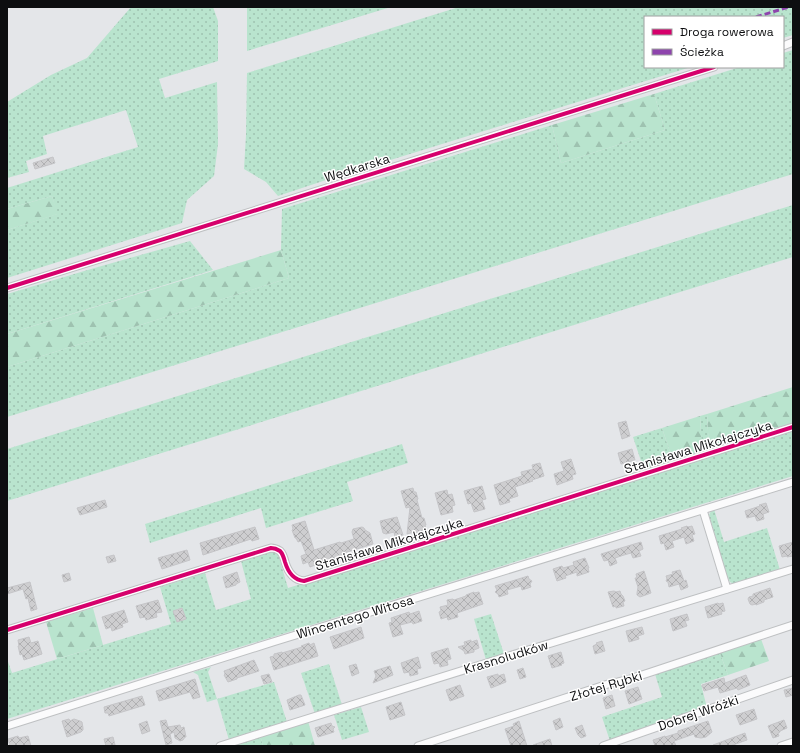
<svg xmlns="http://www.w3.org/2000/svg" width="800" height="753" viewBox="0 0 800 753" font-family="'Space Grotesk',sans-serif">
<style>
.grass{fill:url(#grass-dots)}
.forest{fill:url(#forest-firs)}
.building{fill:url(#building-cross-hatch);stroke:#c5c5c8}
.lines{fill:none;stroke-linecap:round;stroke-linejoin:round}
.street-casing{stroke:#bec0c2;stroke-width:9}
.street{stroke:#fbfbfc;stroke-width:7}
.quiet{stroke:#8e44ad;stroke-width:3;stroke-dasharray:6 3;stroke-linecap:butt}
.cycleway-casing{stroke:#fff;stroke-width:6}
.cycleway{stroke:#d6006c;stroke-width:4}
.labels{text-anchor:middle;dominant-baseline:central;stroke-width:3;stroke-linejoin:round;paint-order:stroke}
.street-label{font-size:13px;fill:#0d0e10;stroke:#fff}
</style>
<defs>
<pattern id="grass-dots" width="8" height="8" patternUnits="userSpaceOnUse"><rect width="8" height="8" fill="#b9e4ce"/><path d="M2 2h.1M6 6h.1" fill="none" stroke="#9ec2b0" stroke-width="1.8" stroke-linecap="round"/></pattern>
<pattern id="forest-firs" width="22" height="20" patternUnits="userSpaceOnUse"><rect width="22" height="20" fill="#b9e4ce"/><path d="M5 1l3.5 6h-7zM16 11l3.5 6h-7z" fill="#9ec2b0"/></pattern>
<pattern id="building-cross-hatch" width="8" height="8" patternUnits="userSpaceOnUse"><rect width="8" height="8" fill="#ceced0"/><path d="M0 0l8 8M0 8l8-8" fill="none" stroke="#b0b0b2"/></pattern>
</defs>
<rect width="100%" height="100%" fill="#e4e6e9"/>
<!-- grass -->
<g class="grass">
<path d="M131 7H213L218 21V61L159 79 165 98 217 82 218 144 214 176 187 200 182 223 7 278V230L57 214 52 196 7 209V188L138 147 126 110 43 136 47 154 26 161 29 172 7 178V102L51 75 87 58Z"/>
<path d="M247 7H391L247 51Z"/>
<path d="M459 7H793V35L783 38V17H645V67H691L329 179 278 196 266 182 244 169 246 135 247 73Z"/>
<path d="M793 50V174L7 417V367L289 278 281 250 282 209 552 125 561 163 665 130 654 94 740 67H783V53Z"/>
<path d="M793 205V257L7 501V449Z"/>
<path d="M190 241 213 270 7 334V294L91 269Z"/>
<path d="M707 414 709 449 702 451 700 416Z"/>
<path d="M662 428 673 461 644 470 633 437Z"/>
<path d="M793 431V476L7 719V659L12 673 171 624 160 587 205 573 216 610 251 599 241 561 274 551 278 554 288 588Z"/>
<path d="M402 444 408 463 347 482 353 501 266 528 261 508 150 543 145 524Z"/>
<path d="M714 509 724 542 767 528 780 570 734 584 730 582 727 576 709 515 711 511Z"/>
<path d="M491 614 504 654 486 660 474 619Z"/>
<path d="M720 653 728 675 701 684 707 708 610 741 602 717 662 697 655 674Z"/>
<path d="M329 664 342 705 315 714 301 673Z"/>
<path d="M211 667 208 672 217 699 274 682 287 722 229 740 217 699 207 702 198 675 193 672Z"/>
<path d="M361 707 369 732 342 740 334 715Z"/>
<path d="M260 735 263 746H226Z"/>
</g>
<!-- forest -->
<g class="forest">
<path d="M654 94 665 130 561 163 552 125Z"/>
<path d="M52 196 58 214 7 230V209Z"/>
<path d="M281 250 289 278 7 367V334Z"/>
<path d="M793 387V423L709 449 707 414Z"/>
<path d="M700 416 702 451 673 461 662 428Z"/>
<path d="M93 608 103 645 57 659 46 622Z"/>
<path d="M761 639 769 661 728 675 720 653Z"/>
<path d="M308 721 315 746H263L260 735Z"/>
</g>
<!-- building -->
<g class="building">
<path d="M53 157 55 163 35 169 33 163Z"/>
<path d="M626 421 630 436 622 439 618 423Z"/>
<path d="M632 449 635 460 621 464 618 453Z"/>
<path d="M571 459 576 474 572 475 573 479 557 485 554 474 564 471 561 462Z"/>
<path d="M540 463 544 476 532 480 533 481 515 487 518 496 509 499 510 502 500 505 494 485 522 476 521 472 533 469 532 465Z"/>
<path d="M482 486 486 499 482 500 485 509 474 512 471 503 468 504 464 491Z"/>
<path d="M413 488 414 492H416L418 499 417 500 422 518H424L426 525H425L426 530 414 534V532L407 534 410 507 406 508 401 491Z"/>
<path d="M447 490 448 495 452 494 455 505 452 506 453 512 441 515 435 493Z"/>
<path d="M105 500 107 507 80 515 77 508Z"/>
<path d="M766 503 769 512 763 514 764 519 757 521 755 516 747 518 745 511 760 506 759 505Z"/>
<path d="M397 517 403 535 395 537 394 532 386 534 383 533 380 521Z"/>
<path d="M305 521 314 550 340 542 341 543 354 539 352 532 353 529 362 527 364 528 365 530 370 533 373 544 344 553V554L340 556V557L332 559V558L318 563V564L310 567 308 562 303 564 301 556 306 554 301 541 298 542 296 538H295L292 530 293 529 292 525Z"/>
<path d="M687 526 688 527 692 526 695 534 692 535 694 541 686 544 684 537 672 541 674 547 666 550 664 543 661 544 659 536 682 529 681 528Z"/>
<path d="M255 527 259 539 252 541 251 539 203 555 200 543Z"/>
<path d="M641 542 643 549 639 551 641 556 633 558 631 553 624 555 615 558 617 563 610 566 608 560 604 561 601 554Z"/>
<path d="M793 542V556L787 557V556L782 557 779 546Z"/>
<path d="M187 550 190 560 162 569 158 558Z"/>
<path d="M114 555 116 561 108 563 106 557Z"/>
<path d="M585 558 589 568H588L589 572 577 576V572L565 576 566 578 557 581 553 569 562 566 563 568 574 565 573 562Z"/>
<path d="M680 570 684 581 686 580 688 587 681 590 679 584 669 587 668 582 666 581 667 579 666 576 673 574 672 572Z"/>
<path d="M644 571 651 593 640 597 637 595V593L638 587 635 578H637L636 574Z"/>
<path d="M237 572 240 582 236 584V585L226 588 223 577Z"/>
<path d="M69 573 71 580 64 582 62 575Z"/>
<path d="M528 576 529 579 532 581 530 584 531 587 522 590 521 586 507 590 508 594 499 597 498 594 495 592 497 590 495 586 512 581Z"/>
<path d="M30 582 37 609 31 611 28 598 26 599 23 589 7 594V588Z"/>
<path d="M770 588 773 597 764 600V602L756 605V604L752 605 750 604 748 599 749 597 753 596V594Z"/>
<path d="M614 591 616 592 620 591 621 594 623 596 625 601 623 602 624 606 616 608V606L613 607 608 592Z"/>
<path d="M474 592V593L479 592 483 604 457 613 458 617 448 620 447 617 441 619 439 612 441 611 440 607 448 605 447 600 453 599 454 600 466 596V595Z"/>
<path d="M158 600 162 612 156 613 157 617 146 620 145 617 140 618 136 606Z"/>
<path d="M718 603 719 604 723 603 725 611 721 612 722 614 708 618 705 607Z"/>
<path d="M182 608 186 619 177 622 173 611Z"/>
<path d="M124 610 128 622 122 624 123 627 112 631 111 627 106 629 102 617Z"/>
<path d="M419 611 422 621 413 624 412 622 400 625 403 634 393 637 389 623 392 622 391 618 409 612 410 614Z"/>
<path d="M687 614 689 620 685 621 687 626 673 631 670 619Z"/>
<path d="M361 627 364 638 334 649 330 637Z"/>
<path d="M642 627 644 634 638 636 639 639 629 642 626 631Z"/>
<path d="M29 637 31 643 38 641 42 654 24 660 22 654 20 655 19 650 18 646H19L18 640Z"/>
<path d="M471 640V642L477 640 479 648 474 650V652L465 654 464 651 458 647 465 645 464 642Z"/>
<path d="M602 641 605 651 595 654 593 646 597 644 596 643Z"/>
<path d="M309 643 310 645 314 643 318 656 274 670 270 657 274 656V654L282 652V653L302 647 301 646Z"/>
<path d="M448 648 451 659 447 660 448 665 440 667 439 663 434 664 431 653Z"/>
<path d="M561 652 564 663 561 664 562 665 552 668 548 656Z"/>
<path d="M418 657 421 668 417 669 418 674 410 676 409 672 404 673 401 663Z"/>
<path d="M254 660 259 671 237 678V679L228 682 224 675 225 674 224 671Z"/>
<path d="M356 664 359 673 352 676 349 666Z"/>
<path d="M390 666 393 675 373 683 376 676 374 671Z"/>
<path d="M523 668 526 677 520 679 517 670Z"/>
<path d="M269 674 272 682 264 684 261 676Z"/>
<path d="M498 674V676L504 674 506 682 491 688 487 677Z"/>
<path d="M746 675 750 685 738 690 737 688 720 693 718 687 704 691 702 685 724 678 725 683Z"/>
<path d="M195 679 200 697 193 699 190 692 159 701 156 691Z"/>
<path d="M460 685 464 696 450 701 446 690Z"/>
<path d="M638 687 642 699 629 704 625 691Z"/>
<path d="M793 688V695L786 697 784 690Z"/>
<path d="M299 695H301L305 705 290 710 287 700Z"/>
<path d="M612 695 615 706 606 709 603 698Z"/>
<path d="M142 696 145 705 109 716 108 713H105L104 707Z"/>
<path d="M401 702 405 715 390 720 386 707Z"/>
<path d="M754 709 757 719 740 725 736 715Z"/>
<path d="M560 718 563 727 556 730 553 721Z"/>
<path d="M69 719 70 721 74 719 80 721 82 722 83 728V730L81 732 67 737 62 721Z"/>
<path d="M166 720 168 727 180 725 181 728 184 727 186 737H185L183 740 180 741 175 738 174 732 170 734 172 743 166 745 160 721Z"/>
<path d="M784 720 787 728 780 731V732L778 733 779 736 773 738 768 726Z"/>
<path d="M147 721 150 731 142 734 139 724Z"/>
<path d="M519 721 527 746H511L505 729 514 726 513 724Z"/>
<path d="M708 721 712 732 706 737 701 738 695 737 694 734 674 741 676 746H655L653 740 665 736V737L678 733V731Z"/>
<path d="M331 723 332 726 335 727 333 729 334 732 318 737 315 728Z"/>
<path d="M582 725 586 736 581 738 578 735 575 728Z"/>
<path d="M745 733 747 740 730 746H713V745Z"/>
<path d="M18 736 19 738 28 736 31 746H10L8 739Z"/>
<path d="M113 737 115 745 106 746 104 739Z"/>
<path d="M550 739 552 746H533V745Z"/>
</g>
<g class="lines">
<defs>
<g id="street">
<path d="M783 46 793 42"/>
<path d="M7 288 714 67"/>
<path d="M703 510 727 589"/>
<path d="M7 630 271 548C274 548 277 549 280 551 283 554 284 558 285 562 288 572 293 580 304 581L793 427"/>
<path d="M7 726 273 642 793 482"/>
<path d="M220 746 509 656 793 569"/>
<path d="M418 746 611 683 618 682 627 680 793 625"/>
<path d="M603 746 793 680"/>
<path d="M781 746 793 742"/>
</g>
</defs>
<!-- street casing -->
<use href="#street" class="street-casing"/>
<!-- street -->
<use href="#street" class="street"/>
<!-- quiet -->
<path class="quiet" d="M756 17 789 7"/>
<defs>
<g id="cycleway">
<path d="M7 288 714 67"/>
<path d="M7 630 271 548C274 548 277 549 280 551 283 554 284 558 285 562 288 572 293 580 304 581L793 427"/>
</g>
</defs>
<!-- cycleway casing -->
<use href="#cycleway" class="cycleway-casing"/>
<!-- cycleway -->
<use href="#cycleway" class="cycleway"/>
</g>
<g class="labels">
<!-- street labels -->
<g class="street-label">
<text transform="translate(357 168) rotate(-17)">Wędkarska</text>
<text transform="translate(698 447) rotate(-17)">Stanisława Mikołajczyka</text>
<text transform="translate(389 544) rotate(-17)">Stanisława Mikołajczyka</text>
<text transform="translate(355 617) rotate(-17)">Wincentego Witosa</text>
<text transform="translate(506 657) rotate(-17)">Krasnoludków</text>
<text transform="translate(606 686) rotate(-17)">Złotej Rybki</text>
<text transform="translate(698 713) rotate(-19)">Dobrej Wróżki</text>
</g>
</g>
<!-- border -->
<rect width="800" height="753" fill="none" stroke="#0d0e10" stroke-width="16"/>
<!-- legend -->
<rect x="644" y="16" width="140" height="52" fill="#ffffff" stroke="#9e9f9f"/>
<rect x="652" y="29" width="20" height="6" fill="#d6006c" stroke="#9e9f9f"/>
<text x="680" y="36" font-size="12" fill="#0d0e10">Droga rowerowa</text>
<rect x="652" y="49" width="20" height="6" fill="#8e44ad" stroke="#9e9f9f"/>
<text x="680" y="56" font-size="12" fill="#0d0e10">Ścieżka</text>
</svg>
